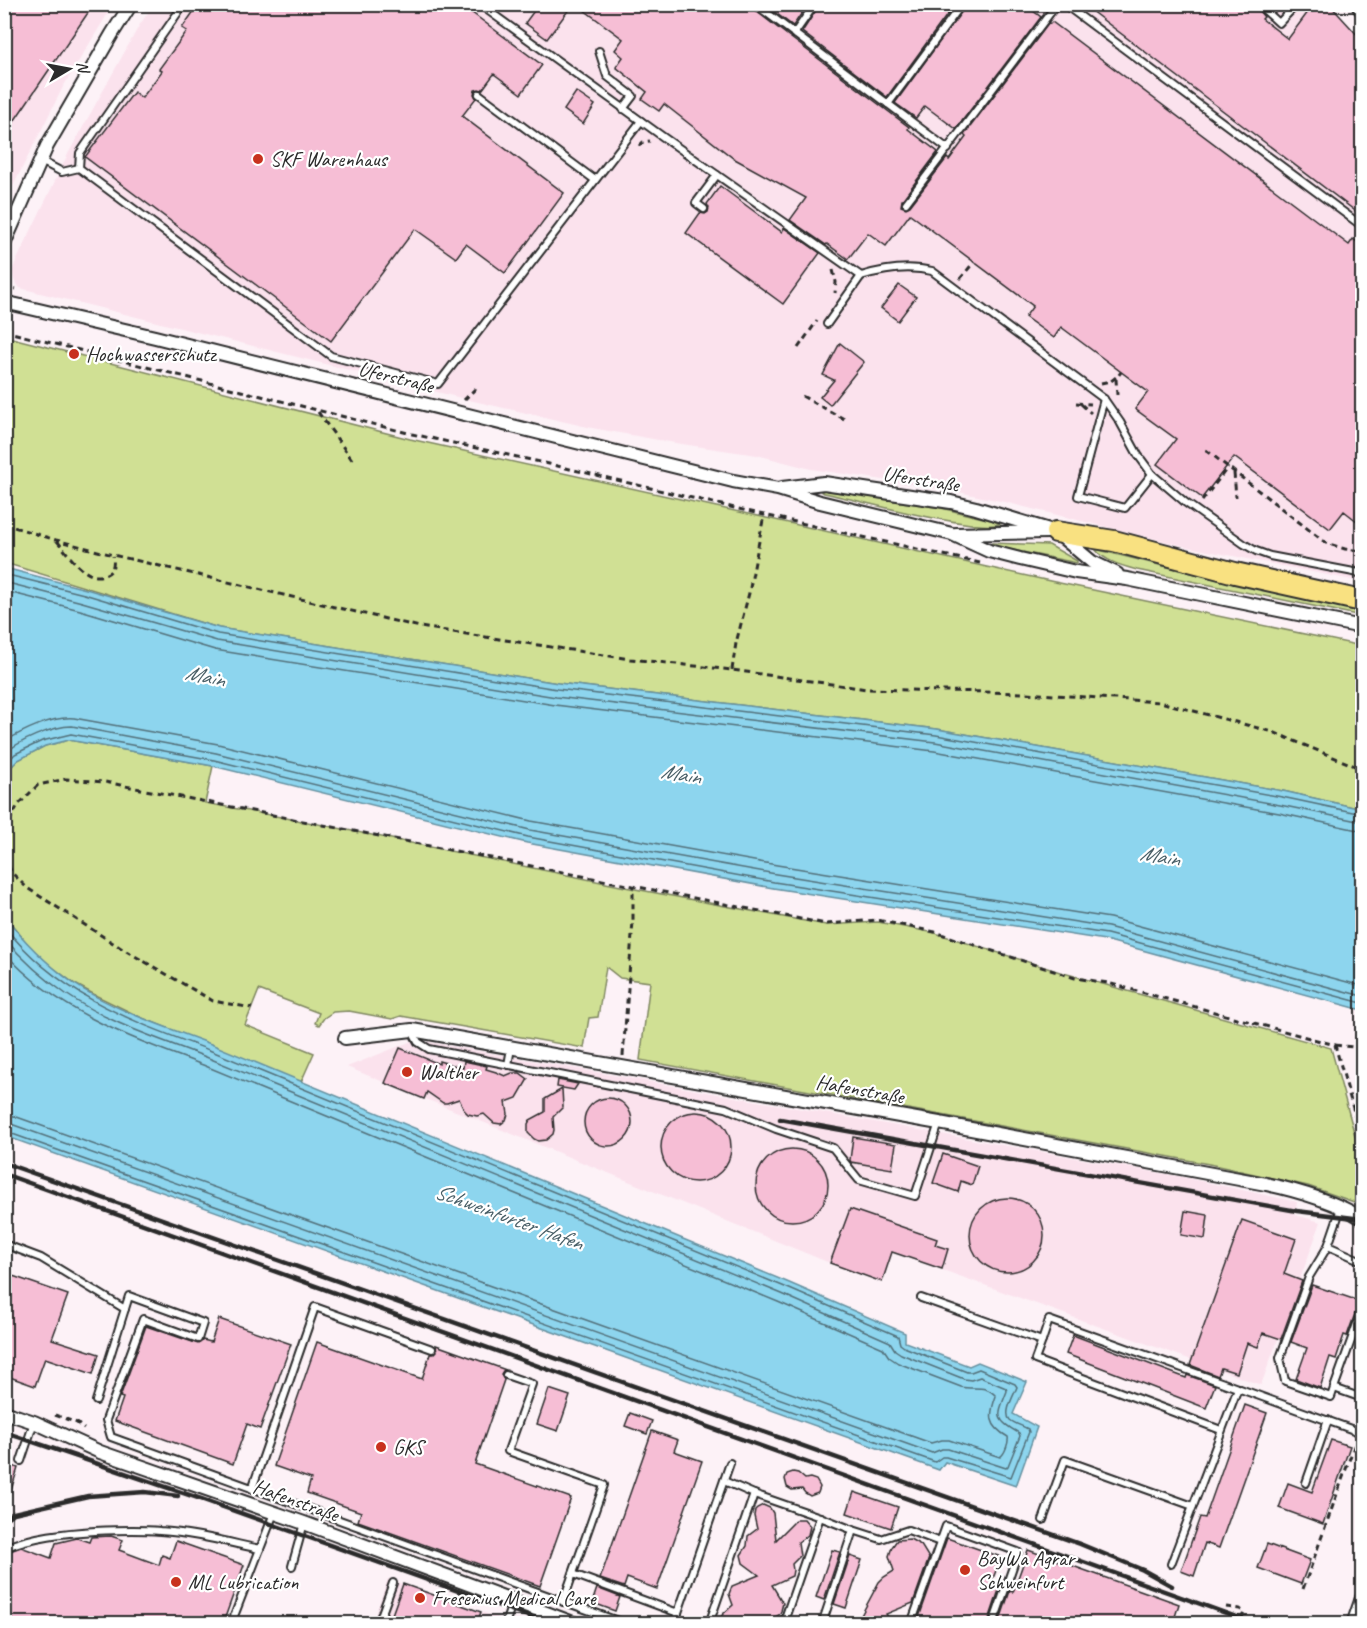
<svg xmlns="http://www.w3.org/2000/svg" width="1367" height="1628" viewBox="0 0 1367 1628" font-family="Caveat,sans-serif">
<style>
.built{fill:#fbe2ed}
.green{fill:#d0e094;stroke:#7e8660;stroke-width:1.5}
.water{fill:#8dd5ee;stroke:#6691a0;stroke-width:1.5}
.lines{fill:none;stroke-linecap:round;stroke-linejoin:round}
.shore{stroke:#526f79;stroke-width:1.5}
.building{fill:#f6bed5;stroke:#2b2b2b;stroke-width:1.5}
.service-casing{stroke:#2b2b2b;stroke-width:10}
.minor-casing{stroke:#2b2b2b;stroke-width:16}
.secondary-casing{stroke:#2b2b2b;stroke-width:22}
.primary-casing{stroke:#2b2b2b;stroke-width:24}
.path{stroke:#2b2b2b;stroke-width:3;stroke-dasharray:6 4.5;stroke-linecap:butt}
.service{stroke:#fff;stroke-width:6}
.minor{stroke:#fff;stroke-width:12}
.secondary{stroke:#fff;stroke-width:18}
.primary{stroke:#f9e181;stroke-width:20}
.rail{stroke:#2b2b2b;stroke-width:4.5}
.poi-dot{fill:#c8321e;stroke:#fff;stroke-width:2}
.labels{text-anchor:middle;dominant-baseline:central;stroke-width:4.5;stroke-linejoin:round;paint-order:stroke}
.poi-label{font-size:21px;fill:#2b2b2b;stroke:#fff;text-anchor:start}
.street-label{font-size:21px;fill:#2b2b2b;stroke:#fff}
.water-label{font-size:22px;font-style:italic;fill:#485e66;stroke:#fff}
</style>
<rect width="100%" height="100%" fill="#fdf2f7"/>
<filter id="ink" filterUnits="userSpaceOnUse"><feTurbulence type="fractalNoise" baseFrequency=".0167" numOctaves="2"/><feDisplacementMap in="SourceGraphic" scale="12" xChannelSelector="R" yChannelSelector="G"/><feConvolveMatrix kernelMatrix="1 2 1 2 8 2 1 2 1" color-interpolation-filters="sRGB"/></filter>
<g filter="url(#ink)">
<!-- built -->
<g class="built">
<path d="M5 5H113L63 87 5 202Z"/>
<path d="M153 5H1329L1362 40V582L1188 547 1000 501 950 490 811 469 757 455 675 443 592 428 469 400 20 288 14 280 12 270 68 154 139 26Z"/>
<path d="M412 1041 428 1042 1182 1177 1297 1202 1295 1215 1321 1222 1261 1385 893 1252 882 1282 830 1263 347 1067Z"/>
<path d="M388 1579 513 1623 372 1624Z"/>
</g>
<!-- green -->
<g class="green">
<path d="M4 336 410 439 1050 581 1362 646V809L1283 791 937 729 558 683 219 628 5 563Z"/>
<path d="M823 490 941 508 991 520 1000 524C990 527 975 525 964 523 917 517 870 503 824 493L821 491Z"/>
<path d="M992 543 1049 545 1077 561V563L993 546 991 544Z"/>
<path d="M1095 549 1232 583 1362 611V616L1137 570C1123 566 1104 561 1095 549Z"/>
<path d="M69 740 213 766 205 803 318 824 635 889 826 925 878 922 935 933 1060 972 1331 1048 1357 1143 1362 1168V1201L1360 1204 1308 1186 1209 1164 640 1060 650 982 620 978 606 967 598 1017 589 1018 584 1048 401 1016 392 1019 349 1011 333 1012 324 1018 319 1025 315 1023 319 1013 259 990 245 1025 314 1053 301 1082 140 1017 97 996 75 984 47 963 30 947 5 916V773L18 760 45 746Z"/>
</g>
<!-- water -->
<g class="water">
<path d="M5 568 86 589 219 628 558 683 937 729 1283 791 1362 809V1010L1105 940 773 888 527 843 213 766 69 740 45 746 18 760 5 773Z"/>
<path d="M5 916C24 942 47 964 73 983 113 1010 166 1027 211 1044L787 1282 905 1333V1342L969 1366 978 1362 1027 1382 1013 1414 1037 1427 1016 1486 945 1462 939 1470 5 1136Z"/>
</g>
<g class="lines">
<!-- shore -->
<g class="shore">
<path d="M4 574 84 594 218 634 557 689 936 735 1282 797 1362 814"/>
<path d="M4 582 82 602 217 641 556 697 935 742 1280 805 1362 822"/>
<path d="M4 591 80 610 215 650 555 705 934 751 1279 813 1362 831"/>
<path d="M4 742C22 731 52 716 74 718L218 744 531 821 777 865 1110 918 1362 986"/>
<path d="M4 754C18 741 53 726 72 726L216 753 530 830 776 874 1108 927 1362 996"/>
<path d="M4 765 15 754 42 741 71 734 214 760 528 837 774 882 1107 934 1362 1003"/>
<path d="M4 926C59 996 130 1020 209 1050L785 1287 898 1336 900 1344 904 1347 967 1372H971L979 1369 1015 1384 1017 1387C1014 1395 1003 1413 1010 1420 1015 1424 1023 1426 1028 1429L1029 1432 1011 1477 946 1457H942L935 1462 4 1131"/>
<path d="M4 938C23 960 43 978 66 994 108 1023 160 1039 206 1057L782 1294 890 1342 895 1350 901 1354 964 1379 971 1380 980 1377 1006 1388 1007 1391C998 1415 993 1419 1019 1433L1020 1436 1008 1466 1006 1468 948 1449H942L932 1453 11 1124 4 1123"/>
<path d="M4 952C57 1012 131 1038 203 1065L778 1302 883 1348 889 1357 898 1363 961 1387C975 1390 985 1384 996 1396 989 1415 988 1426 1008 1437 1009 1442 1005 1454 1000 1457L949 1440H942L931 1443 14 1116 4 1114"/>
</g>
</g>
<!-- building -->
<g class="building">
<path d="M4 4H94L4 136Z"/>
<path d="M199 4H460L542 65 521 94 494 74 482 90 479 89 475 90 474 94 476 98 462 116 564 193 505 273 466 244 456 258 415 229 331 341 85 157 134 92 142 98 162 71 159 69 187 31 182 28Z"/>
<path d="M539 4H573L547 39 525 23Z"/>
<path d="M576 4H750L752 8 791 38 909 127 908 129 938 152 902 200 901 206 906 208 910 206 947 158 949 160 966 137 964 135 1049 23 1050 24 1052 22 1349 245 1353 239 1362 246V525L1344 511 1330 529 1234 457 1202 498 1157 464 1176 439 1135 409 1148 392 1061 327 1054 338 1025 317 1033 306 910 214 886 246 868 233 848 259 827 244 826 245 790 220 806 198 733 158 664 104 659 111 642 99 647 92 616 67 623 57 615 50 623 39Z"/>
<path d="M764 4H808L793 26Z"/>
<path d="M820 4H955L887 97 802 32Z"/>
<path d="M967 4H1024L1041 17 956 129 925 106 916 118 895 103Z"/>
<path d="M1082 4H1253L1264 17 1262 19 1288 39 1314 4H1329L1362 40V216Z"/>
<path d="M576 92 595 105 583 124 564 110Z"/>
<path d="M720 186 782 232 784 228 820 253 783 304 686 233 700 213 705 214 708 212 709 208 707 204Z"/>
<path d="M899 285 916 297 898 321 881 308Z"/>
<path d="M840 343 864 362 830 405 820 397 834 380 823 375Z"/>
<path d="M400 1048 439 1064V1061L463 1068 464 1061 487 1066 486 1069 496 1072 505 1076 512 1073H520L528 1079 517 1098 506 1102 508 1114 506 1120 501 1124 494 1123 484 1114 477 1116 468 1114 465 1111 459 1099 447 1103H443L427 1092 424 1099 385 1083Z"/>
<path d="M558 1080 578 1084 574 1090 557 1087Z"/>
<path d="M562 1089 563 1107 553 1117 554 1130 553 1134 546 1140 538 1141 534 1139 528 1133V1124L530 1120 545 1112V1099Z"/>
<circle cx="608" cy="1122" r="24"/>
<circle cx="696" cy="1147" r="35"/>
<path d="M853 1137 896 1144 892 1169 851 1162 850 1160Z"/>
<circle cx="792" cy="1185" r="36"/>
<path d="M943 1154 978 1166 972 1185 961 1181 958 1192 933 1183Z"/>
<circle cx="1007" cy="1235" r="37"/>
<path d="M850 1209 937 1239 935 1245 948 1249 942 1269 892 1252 882 1282 830 1263Z"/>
<path d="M1185 1211 1208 1215 1205 1239 1181 1235Z"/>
<path d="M1242 1220 1296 1239 1284 1274 1302 1281 1281 1339 1263 1333 1258 1347 1247 1343 1237 1373 1221 1368 1218 1376 1190 1365Z"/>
<path d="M4 1273 68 1295 52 1339 99 1354 93 1374 45 1358 35 1386 4 1375Z"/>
<path d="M1312 1285 1362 1302V1305L1357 1308 1347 1336 1344 1335 1336 1359 1330 1357 1320 1388 1296 1379 1307 1348 1291 1342Z"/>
<path d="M219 1319 291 1344 260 1429 247 1424 233 1464 115 1421 123 1398 120 1397 146 1326 198 1344 203 1340 211 1342Z"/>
<path d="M1073 1335 1186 1378 1187 1375 1215 1385 1206 1408 1066 1354Z"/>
<path d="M317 1342 422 1379 430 1354H434L437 1351 436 1345 506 1370 503 1371 501 1374 504 1380 475 1464 571 1498 540 1586 358 1521 361 1512 307 1493 311 1479 274 1466Z"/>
<path d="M549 1389 570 1396 558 1431 537 1424Z"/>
<path d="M1245 1405 1267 1413 1219 1548 1205 1543 1194 1576 1181 1571 1200 1517 1205 1518Z"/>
<path d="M630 1413 652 1421 647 1434 625 1426Z"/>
<path d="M652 1431 678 1440 674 1451 702 1461 657 1589 627 1578 624 1587 600 1579Z"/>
<path d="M1331 1440 1350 1446 1323 1524 1279 1508 1288 1483 1312 1492Z"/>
<path d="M4 1463 18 1468 7 1503H4Z"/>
<path d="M793 1472 798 1473 805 1479 810 1478 816 1480 820 1487 818 1493 810 1496 805 1493 802 1489 792 1490 787 1487 785 1479 787 1474Z"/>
<path d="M854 1492 898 1507 891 1528 847 1513Z"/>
<path d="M763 1505 770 1508 773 1513 776 1540 797 1519H804L810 1526 808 1535 798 1542 800 1556 792 1564 793 1570 792 1576 772 1585 783 1603 781 1611 779 1615 765 1623H717L723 1614 733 1605 729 1594 732 1586 759 1575 743 1563 741 1555 747 1546 748 1536 757 1529 754 1516 755 1510 757 1508Z"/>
<path d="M111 1536 123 1540 119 1550 159 1565 162 1555 170 1558 176 1541 244 1565 223 1623H4V1566L10 1551 21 1547 51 1558 56 1543 77 1538 89 1542 91 1537Z"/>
<path d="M947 1538 1001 1557 991 1584 1000 1587 988 1623H917Z"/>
<path d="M910 1539 921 1545 929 1558 913 1603 886 1614 892 1623H857L879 1582 884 1577 894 1571 889 1556 892 1547 897 1540Z"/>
<path d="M1267 1544 1310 1560 1301 1584 1258 1568Z"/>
<path d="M832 1550 840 1552 824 1600 816 1597Z"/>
<path d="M1028 1550 1179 1604 1173 1623H999L1010 1591 1013 1592Z"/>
<path d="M850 1556 862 1560 846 1608 834 1604Z"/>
<path d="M403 1584 481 1612 477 1623H389Z"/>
<path d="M597 1588 620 1597 615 1611 596 1604 597 1601 593 1600Z"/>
</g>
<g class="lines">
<defs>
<g id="service">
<path d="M479 4 666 139 861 276 827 324"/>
<path d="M755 4 948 149"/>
<path d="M1064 4 1362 226"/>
<path d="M1258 4 1279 23 1297 4"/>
<path d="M794 34 815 4"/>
<path d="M599 51 607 76 633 96 623 109"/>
<path d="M479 94 595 180"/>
<path d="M888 104 962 4"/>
<path d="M41 161 62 172 79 168 331 356 438 384 641 121"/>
<path d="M79 168 80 153 184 4"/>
<path d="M906 203 1057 4"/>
<path d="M704 209 696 203 717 175"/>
<path d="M861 276C884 269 908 265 932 271L1104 399 1120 422 1138 455 1152 474 1186 503 1244 544 1256 551 1270 556 1359 573 1362 568"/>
<path d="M1104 399 1078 496 1125 508 1152 474"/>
<path d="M412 1031 418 1042 429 1049 726 1108 776 1129 833 1148 859 1180 915 1196 939 1123"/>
<path d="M508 1065 511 1048"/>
<path d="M4 1244 41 1258 125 1309"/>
<path d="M1328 1246 1362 1261"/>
<path d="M921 1298 1042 1341 1049 1320 1362 1433"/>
<path d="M1362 1310 1334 1388 1362 1398"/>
<path d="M1042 1341 1035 1360 1221 1430"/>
<path d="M506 1375 532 1384 508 1451 604 1485 563 1602"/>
<path d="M1334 1388 1331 1397 1285 1381 1280 1358 1309 1277 1328 1246 1341 1208"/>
<path d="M96 1401 129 1296 203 1323 198 1339 143 1319 106 1420 111 1437 626 1624"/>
<path d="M21 1461 34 1422"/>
<path d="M724 1481 754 1494"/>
<path d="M1306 1483 1328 1420"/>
<path d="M252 1489 315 1307 432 1349"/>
<path d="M820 1517 853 1530 822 1624"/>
<path d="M1043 1520 1065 1460 1193 1506"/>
<path d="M853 1530 881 1539 908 1530 940 1542"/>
<path d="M4 1548C33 1536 64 1533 95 1531 116 1530 138 1529 160 1531 194 1533 227 1542 260 1549"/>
<path d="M1171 1564 1238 1388"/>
<path d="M292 1566 304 1523"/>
<path d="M573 1574 678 1613"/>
<path d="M231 1624 274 1513"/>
<path d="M378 1624 393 1583"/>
<path d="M505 1624 513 1601"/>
<path d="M674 1624 730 1463"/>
<path d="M709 1624 754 1494 820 1517 783 1624"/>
<path d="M911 1624 946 1526 1018 1552 993 1624"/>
</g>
<g id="minor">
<path d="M4 244 47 146 112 34 131 4"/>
<path d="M4 302 155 337 733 481 778 489 820 502 952 534 989 551 1020 559 1076 572 1127 579 1362 627"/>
<path d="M782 488 824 483 951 502 976 508 1056 532 1092 562 1117 574"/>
<path d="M956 534 1047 532"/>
<path d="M345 1038 412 1030 939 1123 1266 1184C1299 1191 1333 1201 1362 1218"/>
<path d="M4 1412 34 1422 100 1452 304 1523 576 1624"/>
<path d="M1353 1624 1362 1598"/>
</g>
<path id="secondary" d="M1361 4 1362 6"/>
<path id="primary" d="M1056 532 1114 541 1235 573 1362 601"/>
</defs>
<!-- service casing -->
<use href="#service" class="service-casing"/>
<!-- minor casing -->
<use href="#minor" class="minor-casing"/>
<!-- secondary casing -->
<use href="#secondary" class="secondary-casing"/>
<!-- primary casing -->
<use href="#primary" class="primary-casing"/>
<!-- path -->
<g class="path">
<path d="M639 146 643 142 650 141"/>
<path d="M833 270 836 282 835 293"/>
<path d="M960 279 974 262"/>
<path d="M4 286 16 289"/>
<path d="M4 331 412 434 549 464 764 515 980 563"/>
<path d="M798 348 817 321"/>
<path d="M1101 383 1111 381 1116 377"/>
<path d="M1117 395 1116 379 1121 372"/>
<path d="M802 396 846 420"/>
<path d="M464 400 478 386"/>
<path d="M1076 403 1091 404"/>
<path d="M1081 404 1091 413"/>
<path d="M318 412 353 461"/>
<path d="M1206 450 1326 543 1345 549 1362 551"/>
<path d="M1234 473 1236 497"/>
<path d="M1202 501 1228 467"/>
<path d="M4 524 56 540 113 555 420 627 630 659 732 670 867 689 1025 693 1160 702 1273 732 1362 769"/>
<path d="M57 541C68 553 85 582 104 575 114 572 114 564 113 556"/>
<path d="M732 670 736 643 749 593 764 515"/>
<path d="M4 842 6 827 18 805 38 785 66 779 105 782 826 924 877 920 935 932 1075 978 1108 983 1335 1045 1362 1140"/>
<path d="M4 856 12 873 27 888 121 948 213 1001 252 1008"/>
<path d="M1335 1045 1362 1048"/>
<path d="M623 1056 633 921V887"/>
<path d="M55 1415 77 1423 84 1429"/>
<path d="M1303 1589 1356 1441"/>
<path d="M1226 1607 1240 1609 1244 1612 1240 1624"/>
</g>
<!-- service -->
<use href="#service" class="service"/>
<!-- minor -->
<use href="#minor" class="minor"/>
<!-- secondary -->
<use href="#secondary" class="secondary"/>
<!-- primary -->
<use href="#primary" class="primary"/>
<!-- rail -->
<g class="rail">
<path d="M780 1119 1297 1211 1362 1219"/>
<path d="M4 1163 1080 1544 1143 1570 1172 1586"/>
<path d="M4 1174 1256 1624"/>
<path d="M4 1432 204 1500 550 1624"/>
<path d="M4 1519 14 1513 88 1496 145 1492 178 1496"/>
</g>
</g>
</g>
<!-- markers -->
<g class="poi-dot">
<circle cx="258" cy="159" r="6"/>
<circle cx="74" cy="354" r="6"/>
<circle cx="407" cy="1072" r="6"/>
<circle cx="381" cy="1447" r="6"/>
<circle cx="965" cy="1570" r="6"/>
<circle cx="176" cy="1582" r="6"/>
<circle cx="420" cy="1598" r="6"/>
</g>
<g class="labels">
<!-- poi labels -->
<g class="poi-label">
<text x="270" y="159">SKF Warenhaus</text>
<text x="86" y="354">Hochwasserschutz</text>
<text x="419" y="1072">Walther</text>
<text x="393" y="1447">GKS</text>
<text x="977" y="1558">BayWa Agrar<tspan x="977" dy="24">Schweinfurt</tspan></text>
<text x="188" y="1582">ML Lubrication</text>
<text x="432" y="1598">Fresenius Medical Care</text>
</g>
<!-- street labels -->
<g class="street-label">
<text transform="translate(396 377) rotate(14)">Uferstraße</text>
<text transform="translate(921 479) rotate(9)">Uferstraße</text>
<text transform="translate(860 1089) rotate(10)">Hafenstraße</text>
<text transform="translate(296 1500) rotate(20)">Hafenstraße</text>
</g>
<!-- water labels -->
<g class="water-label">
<text transform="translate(205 676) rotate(12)">Main</text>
<text transform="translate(681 774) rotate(10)">Main</text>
<text transform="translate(1160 856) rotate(10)">Main</text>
<text transform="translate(509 1217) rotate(20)">Schweinfurter Hafen</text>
</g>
</g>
<!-- margin -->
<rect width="1367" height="1628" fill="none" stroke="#fff" stroke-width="24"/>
<rect x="12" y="12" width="1343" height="1604" fill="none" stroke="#2b2b2b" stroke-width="2" filter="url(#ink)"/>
<!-- north arrow -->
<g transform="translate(69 69) rotate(80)" stroke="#ffffff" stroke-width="4.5" paint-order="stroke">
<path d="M0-4.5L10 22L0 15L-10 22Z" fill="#2b2b2b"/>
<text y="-9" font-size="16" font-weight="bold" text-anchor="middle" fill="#2b2b2b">N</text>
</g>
</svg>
